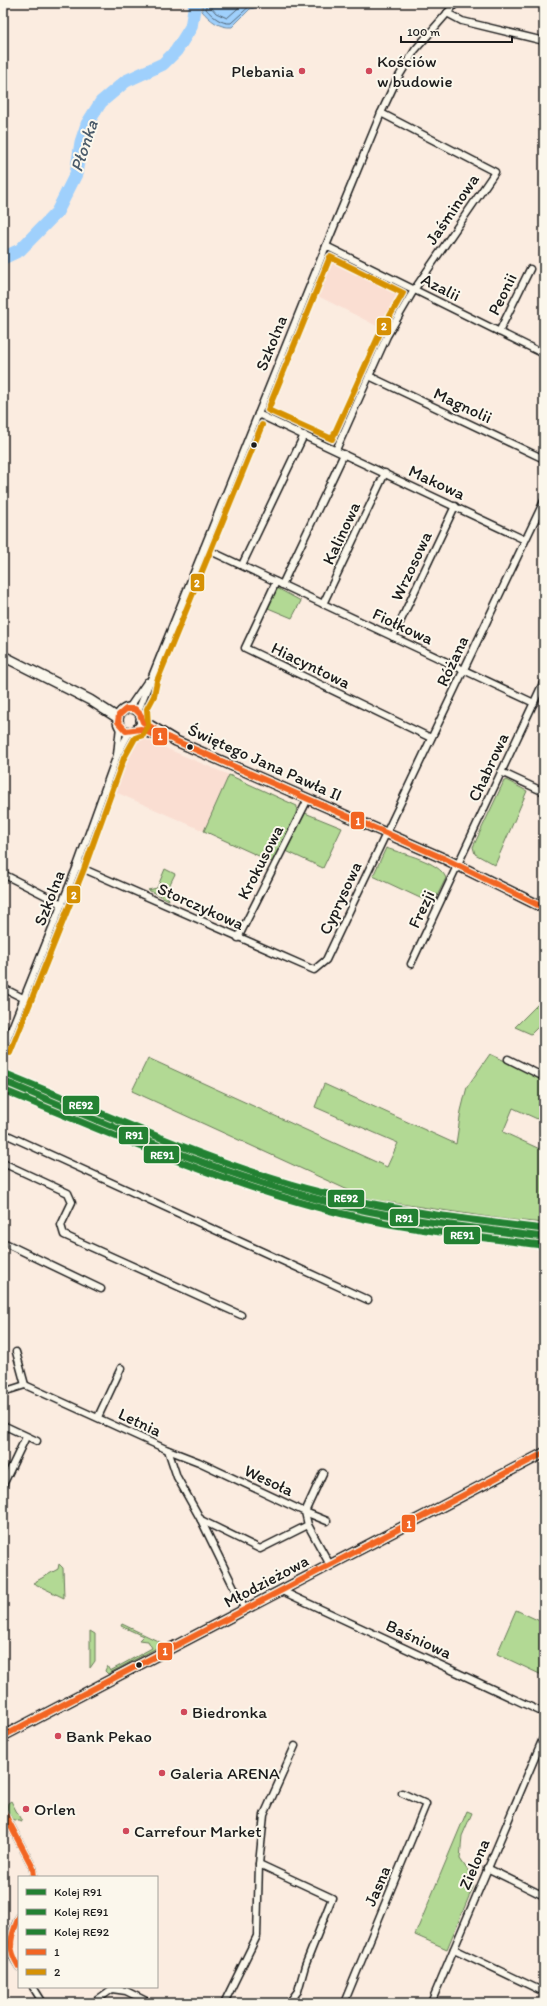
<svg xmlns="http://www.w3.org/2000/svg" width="547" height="2006" viewBox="0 0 547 2006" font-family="Itim,sans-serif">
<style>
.built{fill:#faded2}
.green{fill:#b2d994;stroke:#677a58}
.water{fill:#9fd0fc;stroke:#6b88a2}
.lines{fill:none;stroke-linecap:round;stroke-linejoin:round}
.shore{stroke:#506476;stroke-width:1}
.river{stroke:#9fd0fc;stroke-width:13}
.street-casing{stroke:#1c1c1c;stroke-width:9}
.secondary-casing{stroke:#1c1c1c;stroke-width:12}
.street{stroke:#fbf7ec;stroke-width:6}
.secondary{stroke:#fbf7ec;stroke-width:9}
.bus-1-casing{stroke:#fbf7ec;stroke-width:9}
.bus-2-casing{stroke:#fbf7ec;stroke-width:9}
.bus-1{stroke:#f26522;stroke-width:6}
.bus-2{stroke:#d69104;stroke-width:6}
.rail-1-casing{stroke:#fbf7ec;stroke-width:10}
.rail-2-casing{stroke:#fbf7ec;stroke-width:10}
.rail-3-casing{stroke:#fbf7ec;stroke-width:10}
.rail-1{stroke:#238132;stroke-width:7}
.rail-2{stroke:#238132;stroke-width:7}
.rail-3{stroke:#238132;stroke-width:7}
.poi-dot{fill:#d1495b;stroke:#fbf7ec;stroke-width:1.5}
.bus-dot{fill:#1c1c1c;stroke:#fbf7ec;stroke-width:1.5}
.labels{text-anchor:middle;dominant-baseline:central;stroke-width:4;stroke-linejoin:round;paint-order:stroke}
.poi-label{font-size:17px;fill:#1c1c1c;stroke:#fbf7ec;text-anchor:start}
.street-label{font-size:17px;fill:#1c1c1c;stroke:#fbf7ec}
.water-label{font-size:18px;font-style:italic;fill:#4a5b6a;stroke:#fbf7ec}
.line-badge{stroke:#fbf7ec;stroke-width:1.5}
.badge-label{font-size:11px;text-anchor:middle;font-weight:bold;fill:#fff}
</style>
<rect width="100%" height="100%" fill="#fbece0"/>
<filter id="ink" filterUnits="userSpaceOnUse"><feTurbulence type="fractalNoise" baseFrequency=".025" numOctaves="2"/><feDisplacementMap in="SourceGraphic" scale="8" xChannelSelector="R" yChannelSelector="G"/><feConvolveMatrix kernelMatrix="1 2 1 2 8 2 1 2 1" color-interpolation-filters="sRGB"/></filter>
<g filter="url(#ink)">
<!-- built -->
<g class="built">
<path d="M337 257 402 290 403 295 383 329 318 296 333 259Z"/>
<path d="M144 739 229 775 204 831 113 791 133 742Z"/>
</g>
<!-- green -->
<g class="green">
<path d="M277 588 301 601 292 618 268 608Z"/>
<path d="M229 775 297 806 296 814 272 862 204 831Z"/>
<path d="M506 780 527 791 495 865 475 854 473 847 504 781Z"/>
<path d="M305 813 342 828 323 868 286 851Z"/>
<path d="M386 848C403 854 439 861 446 878L433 904 373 876Z"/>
<path d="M165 869 175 874 166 892 169 900 148 890 157 888Z"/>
<path d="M544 998V1021L531 1034 515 1027Z"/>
<path d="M490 1054 544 1079V1122L513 1108 503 1132 544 1151V1223L502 1219 374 1200 361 1196 132 1091 148 1058 387 1167 398 1143 315 1107 324 1084 456 1144 461 1111 467 1087Z"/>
<path d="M59 1564 63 1568 64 1598 33 1583 58 1569Z"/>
<path d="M516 1610 544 1623V1676L497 1654Z"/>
<path d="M122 1624 164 1644 108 1674 105 1671 107 1666 110 1671 152 1648 148 1641 139 1640 143 1636 121 1626Z"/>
<path d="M90 1631 95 1634V1661L90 1668Z"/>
<path d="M11 1801 22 1822 11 1819 7 1809 8 1803Z"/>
<path d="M467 1811 472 1813 462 1836 460 1859 469 1872 473 1887 447 1949 415 1935Z"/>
</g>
<!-- water -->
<path class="water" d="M202 3H257L258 7 250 9 232 27C219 28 210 20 202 11Z"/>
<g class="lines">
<!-- shore -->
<g class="shore">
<path d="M206 3V9C212 16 221 24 231 23L253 3"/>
<path d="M211 3V7L216 13 227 18 244 3"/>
</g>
<!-- river -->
<path class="river" d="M3 258 20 250 57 212 76 174 81 142 87 124 101 102 126 81 163 64 176 51 191 27 195 3"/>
<defs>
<g id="street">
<path d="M447 13 462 21 544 41"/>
<path d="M326 246 544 354"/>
<path d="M499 332 530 269"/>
<path d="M369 376 544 459"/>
<path d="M258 414 525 540"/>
<path d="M336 450 387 336 414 290 495 172 381 113"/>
<path d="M204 548 534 703"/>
<path d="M242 565 304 435"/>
<path d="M276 582 245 648 431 738"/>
<path d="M282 585 344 454"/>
<path d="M323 604 385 473"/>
<path d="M393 637 455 506"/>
<path d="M129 708 147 682"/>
<path d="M138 711 326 246 381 113 396 81 415 50 456 3"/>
<path d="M117 755 120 726"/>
<path d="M501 772 544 792"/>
<path d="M77 866 314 970 326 960 544 501"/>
<path d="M3 874 62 904"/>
<path d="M238 938 308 799"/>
<path d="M411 964 544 681"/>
<path d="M3 988 25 999"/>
<path d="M3 1050 77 866 117 755 130 731"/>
<path d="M508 1059 544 1077"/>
<path d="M3 1133 368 1300"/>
<path d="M3 1163 68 1193 72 1202 61 1225 64 1235 241 1315"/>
<path d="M3 1242 101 1289"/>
<path d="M16 1352 25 1385"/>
<path d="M3 1392 25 1385 168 1450 177 1477 201 1520 245 1610"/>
<path d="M98 1417 121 1368"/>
<path d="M3 1425 37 1441"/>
<path d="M168 1450 199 1462 305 1512 308 1525 330 1565"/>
<path d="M323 1473 305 1512 327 1521"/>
<path d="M3 1485 26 1437"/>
<path d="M201 1520 260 1549 308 1525"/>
<path d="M282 1591 544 1713"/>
<path d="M3 1811 33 1868 34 1877"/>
<path d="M259 1864 332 1898 305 1966 298 1991 289 2003"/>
<path d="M487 1868 544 1896"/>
<path d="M19 1917C9 1939 5 1946 19 1967"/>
<path d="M454 1949 544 1992"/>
<path d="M33 1987 43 2003"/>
<path d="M93 2003 112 1989 126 1991 150 2003"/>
<path d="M224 2003 257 1936 259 1864 264 1815 295 1746"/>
<path d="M344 2003 426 1804 402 1793"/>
<path d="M431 2003 544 1736"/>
</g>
<g id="secondary">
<path d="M3 656 90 700 118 718"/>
<circle cx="130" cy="720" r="12"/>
<path d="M141 720 176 741 445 859 544 908"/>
<path d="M137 729 164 737"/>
<path d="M3 1736 544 1453"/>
</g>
</defs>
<!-- street casing -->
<use href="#street" class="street-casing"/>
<!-- secondary casing -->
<use href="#secondary" class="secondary-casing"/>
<!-- street -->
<use href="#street" class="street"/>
<!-- secondary -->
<use href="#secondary" class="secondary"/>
<defs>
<g id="bus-1">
<path d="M126 709H135L140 714 143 722 169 738 156 736 141 729 126 731 118 722 119 715Z"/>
<path d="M169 738 445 859 544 908"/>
<path d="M3 1736 544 1453"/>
<path d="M3 1811 33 1868 34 1877"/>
<path d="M19 1917C10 1938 7 1947 19 1967"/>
</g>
<g id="bus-2">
<path d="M330 257 403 293 380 333 332 439 268 410Z"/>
<path d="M10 1053 84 869 124 758 135 738 143 735 148 726 147 709 154 696 157 681 262 425"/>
</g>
</defs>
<!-- bus-1 casing -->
<use href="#bus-1" class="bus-1-casing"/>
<!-- bus-2 casing -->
<use href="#bus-2" class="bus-2-casing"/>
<!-- bus-1 -->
<use href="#bus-1" class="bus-1"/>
<!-- bus-2 -->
<use href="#bus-2" class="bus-2"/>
<defs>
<path id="rail-1" d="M3 1081C107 1124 211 1171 320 1200 393 1219 469 1228 544 1237"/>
<path id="rail-2" d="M3 1090C106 1132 209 1178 317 1207 390 1228 467 1236 543 1245"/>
<path id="rail-3" d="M6 1074C110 1116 214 1165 323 1193 396 1211 470 1220 544 1229"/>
</defs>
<!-- rail-1 casing -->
<use href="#rail-1" class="rail-1-casing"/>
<!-- rail-2 casing -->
<use href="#rail-2" class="rail-2-casing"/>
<!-- rail-3 casing -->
<use href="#rail-3" class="rail-3-casing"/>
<!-- rail-1 -->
<use href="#rail-1" class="rail-1"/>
<!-- rail-2 -->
<use href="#rail-2" class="rail-2"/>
<!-- rail-3 -->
<use href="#rail-3" class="rail-3"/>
</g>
</g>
<!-- markers -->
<g class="poi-dot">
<circle cx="302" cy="71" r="4"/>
<circle cx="369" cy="71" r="4"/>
<circle cx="184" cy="1712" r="4"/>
<circle cx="58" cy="1736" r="4"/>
<circle cx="162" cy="1773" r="4"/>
<circle cx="26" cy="1809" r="4"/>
<circle cx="126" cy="1831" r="4"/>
</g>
<g class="bus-dot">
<circle cx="254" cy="445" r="3.5"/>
<circle cx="190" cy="747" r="3.5"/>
<circle cx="139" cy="1665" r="3.5"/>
</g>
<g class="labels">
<!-- poi labels -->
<g class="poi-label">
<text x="377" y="61">Kościów<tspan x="377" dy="20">w budowie</tspan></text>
<text x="294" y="71" text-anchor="end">Plebania</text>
<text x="192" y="1712">Biedronka</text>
<text x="66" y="1736">Bank Pekao</text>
<text x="170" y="1773">Galeria ARENA</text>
<text x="34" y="1809">Orlen</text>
<text x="134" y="1831">Carrefour Market</text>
</g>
<!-- street labels -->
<g class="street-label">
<text transform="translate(452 209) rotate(-56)">Jaśminowa</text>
<text transform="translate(441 287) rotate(27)">Azalii</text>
<text transform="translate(502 294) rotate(-64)">Peonii</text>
<text transform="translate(271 343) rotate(-68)">Szkolna</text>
<text transform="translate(463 405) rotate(25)">Magnolii</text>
<text transform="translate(437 482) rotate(25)">Makowa</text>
<text transform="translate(341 533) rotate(-65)">Kalinowa</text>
<text transform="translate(411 566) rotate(-65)">Wrzosowa</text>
<text transform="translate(403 626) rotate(25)">Fiołkowa</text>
<text transform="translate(452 661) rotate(-65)">Różana</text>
<text transform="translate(311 665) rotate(26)">Hiacyntowa</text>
<text transform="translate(265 762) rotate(24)">Świętego Jana Pawła II</text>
<text transform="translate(488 767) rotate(-65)">Chabrowa</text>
<text transform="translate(260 862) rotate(-63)">Krokusowa</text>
<text transform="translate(49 898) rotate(-69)">Szkolna</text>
<text transform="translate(340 898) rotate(-65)">Cyprysowa</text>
<text transform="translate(201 906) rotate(24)">Storczykowa</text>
<text transform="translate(421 909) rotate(-65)">Frezji</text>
<text transform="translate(140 1422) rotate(25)">Letnia</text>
<text transform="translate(269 1480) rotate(25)">Wesoła</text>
<text transform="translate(266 1581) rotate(-28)">Młodzieżowa</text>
<text transform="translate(419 1639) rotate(25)">Baśniowa</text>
<text transform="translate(474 1864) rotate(-67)">Zielona</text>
<text transform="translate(377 1886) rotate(-67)">Jasna</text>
</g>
<!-- water labels -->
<g class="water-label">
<text transform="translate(84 146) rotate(-72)">Płonka</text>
</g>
</g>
<g class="line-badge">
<rect x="376" y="317" width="16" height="19" rx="4" fill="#d69104"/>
<rect x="190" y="573" width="15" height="19" rx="4" fill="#d69104"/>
<rect x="152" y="727" width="16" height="19" rx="4" fill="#f26522"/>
<rect x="350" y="811" width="15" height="19" rx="4" fill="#f26522"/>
<rect x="66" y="885" width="15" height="19" rx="4" fill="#d69104"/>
<rect x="62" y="1095" width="38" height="20" rx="4" fill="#238132"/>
<rect x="118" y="1126" width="31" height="19" rx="4" fill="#238132"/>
<rect x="143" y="1145" width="37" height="19" rx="4" fill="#238132"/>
<rect x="327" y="1189" width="38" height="19" rx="4" fill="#238132"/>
<rect x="389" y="1208" width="30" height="19" rx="4" fill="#238132"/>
<rect x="443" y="1226" width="38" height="19" rx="4" fill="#238132"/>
<rect x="401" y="1514" width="15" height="19" rx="4" fill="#f26522"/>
<rect x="157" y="1642" width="16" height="19" rx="4" fill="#f26522"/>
</g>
<g class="badge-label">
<text x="384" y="330">2</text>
<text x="197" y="587">2</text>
<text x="160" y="740">1</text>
<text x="358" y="825">1</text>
<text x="74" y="899">2</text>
<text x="81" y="1109">RE92</text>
<text x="134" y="1139">R91</text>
<text x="162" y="1159">RE91</text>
<text x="346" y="1202">RE92</text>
<text x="404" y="1222">R91</text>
<text x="462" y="1239">RE91</text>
<text x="409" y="1528">1</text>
<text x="165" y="1655">1</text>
</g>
<!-- margin -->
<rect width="547" height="2006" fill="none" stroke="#fbf7ec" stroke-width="16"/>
<rect x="8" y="8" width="531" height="1990" fill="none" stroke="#1c1c1c" stroke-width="1.5" filter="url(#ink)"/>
<!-- legend -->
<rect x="18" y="1876" width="140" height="112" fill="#fbf7ec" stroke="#a29f99"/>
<rect x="26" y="1889" width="20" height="6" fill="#238132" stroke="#a29f99"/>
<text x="54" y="1896" font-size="12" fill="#1c1c1c">Kolej R91</text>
<rect x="26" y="1909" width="20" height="6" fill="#238132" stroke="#a29f99"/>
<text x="54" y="1916" font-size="12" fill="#1c1c1c">Kolej RE91</text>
<rect x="26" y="1929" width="20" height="6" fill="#238132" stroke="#a29f99"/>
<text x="54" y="1936" font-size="12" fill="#1c1c1c">Kolej RE92</text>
<rect x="26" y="1949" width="20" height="6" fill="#f26522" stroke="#a29f99"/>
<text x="54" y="1956" font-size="12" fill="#1c1c1c">1</text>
<rect x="26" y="1969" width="20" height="6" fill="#d69104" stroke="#a29f99"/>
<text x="54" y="1976" font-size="12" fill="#1c1c1c">2</text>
<!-- scale -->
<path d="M401 36v6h111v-6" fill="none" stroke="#1c1c1c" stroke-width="2"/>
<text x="407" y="36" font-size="12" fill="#1c1c1c" stroke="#fbf7ec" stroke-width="3" paint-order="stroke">100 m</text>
</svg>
